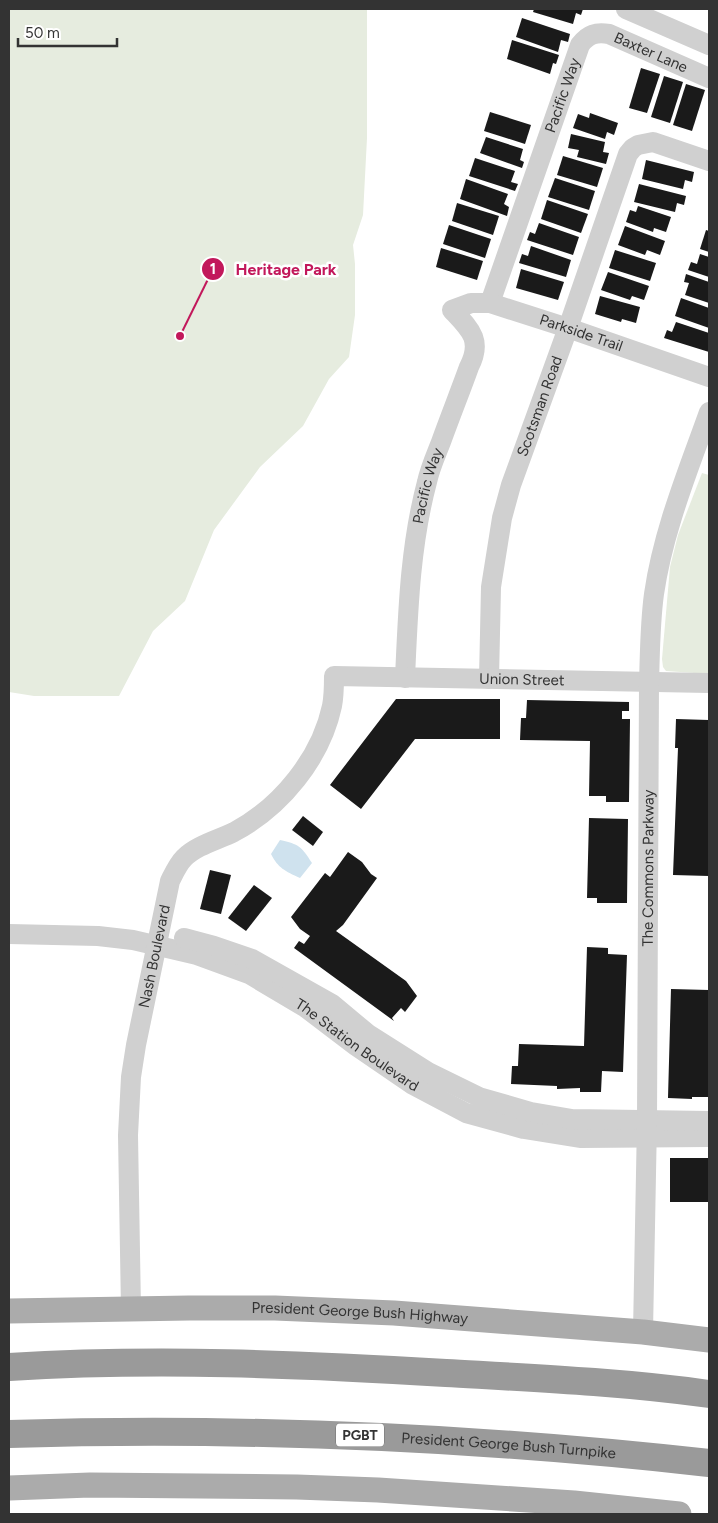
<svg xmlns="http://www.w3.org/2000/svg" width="718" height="1523" viewBox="0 0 718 1523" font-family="Figtree,sans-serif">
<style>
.green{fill:#e6ecdf}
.water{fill:#cfe2ee}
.building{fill:#1a1a1a}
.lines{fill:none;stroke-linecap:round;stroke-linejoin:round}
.minor{stroke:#d0d0d0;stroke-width:20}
.major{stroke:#ababab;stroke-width:25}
.highway{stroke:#9a9a9a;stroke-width:28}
.labels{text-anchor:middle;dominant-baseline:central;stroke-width:5;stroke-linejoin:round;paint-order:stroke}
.shield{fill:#fff;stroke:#707070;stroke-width:1}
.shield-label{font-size:14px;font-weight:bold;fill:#333}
.street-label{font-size:15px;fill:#333;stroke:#fff}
.leader{fill:none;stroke:#c2185b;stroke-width:2}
.callout-dot{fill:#c2185b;stroke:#fff;stroke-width:2}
.mark-label{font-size:15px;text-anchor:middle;font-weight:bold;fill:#fff}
.callout-label{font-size:16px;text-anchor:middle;font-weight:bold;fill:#c2185b;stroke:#fff;stroke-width:5;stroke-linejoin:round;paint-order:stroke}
</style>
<rect width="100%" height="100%" fill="#fff"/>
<!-- green -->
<g class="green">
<path d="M9 9H367V138L363 215 353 245 355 264V315L349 357 329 379 303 426 260 467 214 530 185 601 153 631 119 696H34L9 692Z"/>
<path d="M702 473 709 475V674L666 671 663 667 662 659 670 567 678 535Z"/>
</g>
<!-- water -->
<path class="water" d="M280 840C299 844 302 847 312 863L300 878C285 871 278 868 271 854Z"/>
<!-- building -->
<g class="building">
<path d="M534 9H583L581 15 576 13 573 24 533 12Z"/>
<path d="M522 18 570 34 568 42 561 40 558 52 516 37Z"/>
<path d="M512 40 559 55 556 64 553 63 550 74 507 59Z"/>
<path d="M641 68 660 74 647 113 629 108Z"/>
<path d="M664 76 683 82 670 123 651 117Z"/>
<path d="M686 84 705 90 692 131 673 125Z"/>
<path d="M490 112 531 125 525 144 484 131Z"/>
<path d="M590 113 618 123 614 135 607 132 605 139 573 128 578 114 589 118Z"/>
<path d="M571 134 605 142 603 152 609 153 606 164 577 157 579 150 568 148Z"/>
<path d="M486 137 523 149 520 160 524 162 522 168 480 153Z"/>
<path d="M563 156 603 168 597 187 557 175Z"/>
<path d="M475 158 515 171 511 182 518 184 515 191 469 176Z"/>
<path d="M646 160 694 172 692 182 685 180 683 189 642 179Z"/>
<path d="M555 178 595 191 589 210 548 197Z"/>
<path d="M466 179 508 194 504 204 509 207 507 216 460 199Z"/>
<path d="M639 184 686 196 684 205 677 203 675 212 634 202Z"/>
<path d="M547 200 588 214 581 233 541 219Z"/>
<path d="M457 203 499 216 493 235 452 221Z"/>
<path d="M638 206 671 217 666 232 654 228 653 232 626 222 630 210 636 212Z"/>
<path d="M539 223 579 237 573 255 527 240 530 232 535 234Z"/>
<path d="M449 225 491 239 485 258 443 244Z"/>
<path d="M625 226 665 241 660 255 647 250 645 255 618 245Z"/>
<path d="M706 230 709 231V252L700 249Z"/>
<path d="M531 246 571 260 566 277 519 263 522 254 528 256Z"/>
<path d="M441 248 483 261 477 280 436 267Z"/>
<path d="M615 250 656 263 650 281 609 268Z"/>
<path d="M700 254 709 257V277L688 270 691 262 697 264Z"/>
<path d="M521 269 564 282 558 300 516 288Z"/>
<path d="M608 272 649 286 644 300 632 296 630 300 601 290Z"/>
<path d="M686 274 709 282V303L685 295 689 283 684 282Z"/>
<path d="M600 296 640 307 636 323 622 319 621 322 595 314Z"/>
<path d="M681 298 709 308V328L675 316Z"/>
<path d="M676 322 709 333V352L664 338 667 330 672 332Z"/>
<path d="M396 699H500V739H415L361 809 330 785Z"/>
<path d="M527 700 629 702V711H622V719H630L629 802H606V796H589L590 741 520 740 521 718H526Z"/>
<path d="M676 719 709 720V876L673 875 678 748H675Z"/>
<path d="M303 816 323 832 313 846 292 830Z"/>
<path d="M589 818 628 819 627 903H597V898H587Z"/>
<path d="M348 852 362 862 371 874 377 878 343 925 336 931 406 981 417 996 405 1012 401 1008 392 1018 394 1021 294 948 299 941 304 944 310 936 300 929 291 917 325 873 330 877Z"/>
<path d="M210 870 231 875 221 914 200 909Z"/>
<path d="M254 885 272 898 246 931 228 918Z"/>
<path d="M587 947 608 948V954L627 955 623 1072 602 1071 601 1092H580V1088L557 1089V1086L511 1084 512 1066H518L519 1044 584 1046Z"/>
<path d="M671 989 709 990V1097H692V1099L668 1098Z"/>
<rect x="670" y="1158" width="39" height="44"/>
</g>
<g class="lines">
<!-- minor -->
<g class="minor">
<path d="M626 9 709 45"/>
<path id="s1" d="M490 303 580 45C588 34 596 32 609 34L709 78"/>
<path id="s2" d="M405 678C408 611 410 546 427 482 430 468 436 455 441 442 450 417 460 392 469 367 483 340 470 329 452 310L471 303H490L568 328 709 377"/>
<path id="s3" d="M489 679 491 587 502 518 511 485 568 328 628 154 633 148 638 145 653 142 709 161"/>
<path id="s4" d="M9 934 98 936 133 940 197 955 249 974 306 1008 356 1046 413 1085 466 1113 524 1129 580 1138 709 1137"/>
<path d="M184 938 214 946 252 959 332 1004 368 1034 428 1072 479 1097 531 1112 572 1119 709 1121"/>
<path id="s5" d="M131 1310 128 1135 131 1077 136 1045 170 881C174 873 178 864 184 858 197 845 218 840 234 832 281 807 321 758 332 706 334 696 334 686 334 676L709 683"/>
<path id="s6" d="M643 1332 647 1121 649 682C650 653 650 623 654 594 663 531 688 471 709 412"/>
</g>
<!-- major -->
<g class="major">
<path id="s7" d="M9 1311 189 1308H275L394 1313 643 1332 709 1340"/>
<path d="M9 1488 90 1485 297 1487 378 1490 574 1503 679 1514"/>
</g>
<!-- highway -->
<g class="highway">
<path d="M9 1367C154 1358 301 1364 446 1373 533 1378 623 1382 709 1394"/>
<path id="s8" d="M9 1434C243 1427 476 1437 709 1463"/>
</g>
</g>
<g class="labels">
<!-- shield labels -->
<rect class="shield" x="336" y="1423.5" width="48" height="23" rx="4"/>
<g class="shield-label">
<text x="360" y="1435">PGBT</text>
</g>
<!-- street labels -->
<g class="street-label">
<text stroke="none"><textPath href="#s1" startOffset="352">Baxter Lane</textPath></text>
<text stroke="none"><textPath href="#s1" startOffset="220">Pacific Way</textPath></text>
<text stroke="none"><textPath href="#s2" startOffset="521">Parkside Trail</textPath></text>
<text stroke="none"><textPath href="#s3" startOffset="280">Scotsman Road</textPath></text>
<text stroke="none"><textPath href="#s2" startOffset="194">Pacific Way</textPath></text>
<text stroke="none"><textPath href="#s5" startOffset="899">Union Street</textPath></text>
<text stroke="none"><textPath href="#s6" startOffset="464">The Commons Parkway</textPath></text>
<text stroke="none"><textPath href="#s5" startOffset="356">Nash Boulevard</textPath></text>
<text stroke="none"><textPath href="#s4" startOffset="375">The Station Boulevard</textPath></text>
<text stroke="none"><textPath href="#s7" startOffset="351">President George Bush Highway</textPath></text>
<text stroke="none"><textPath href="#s8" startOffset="500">President George Bush Turnpike</textPath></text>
</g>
</g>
<!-- callouts -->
<path class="leader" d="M180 336L213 269"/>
<g class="callout-dot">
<circle cx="180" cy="336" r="5"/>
<circle cx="213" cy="269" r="12"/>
</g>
<g class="mark-label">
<text x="213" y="274">1</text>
</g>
<g class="callout-label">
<text x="286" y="275">Heritage Park</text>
</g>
<!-- border -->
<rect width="718" height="1523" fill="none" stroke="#333333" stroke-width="20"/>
<!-- scale -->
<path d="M18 38v8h99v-8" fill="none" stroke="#333333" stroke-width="2.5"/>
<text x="25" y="38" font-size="15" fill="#333333" stroke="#ffffff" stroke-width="4" paint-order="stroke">50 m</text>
</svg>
